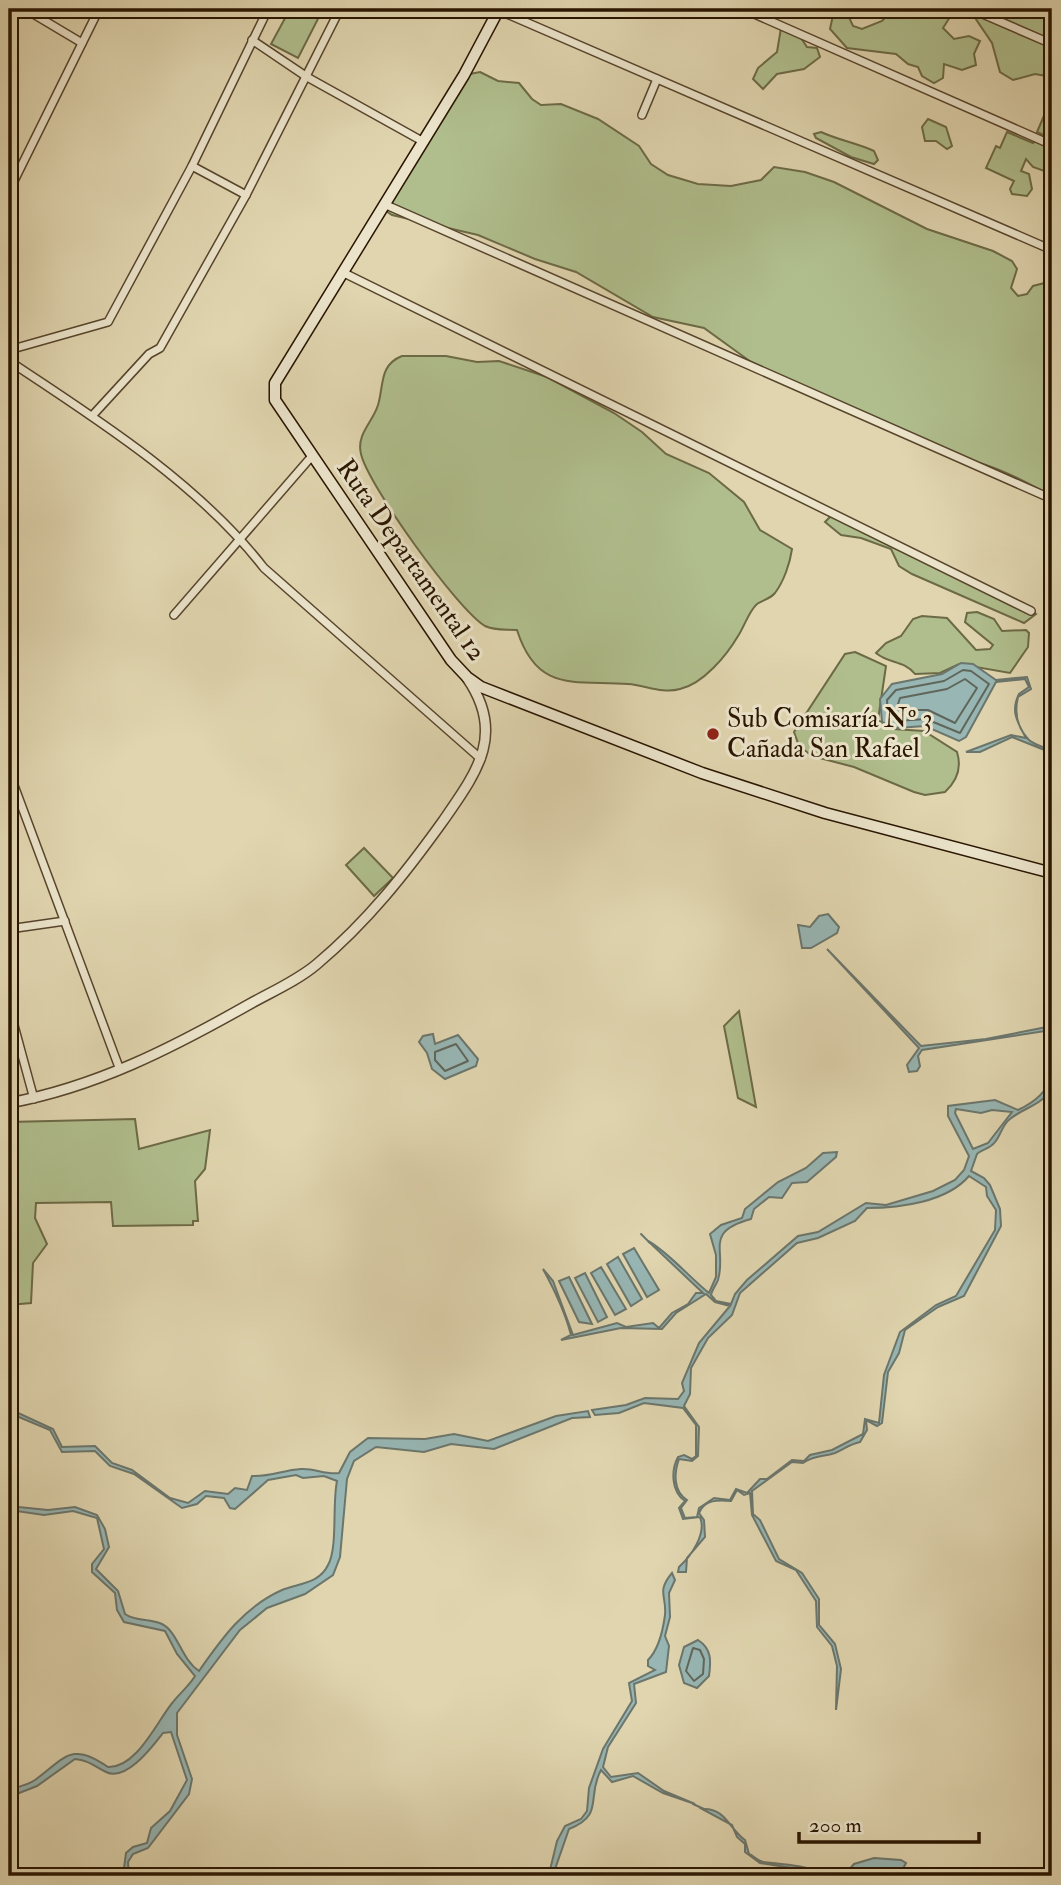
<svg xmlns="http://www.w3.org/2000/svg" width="1061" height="1885" viewBox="0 0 1061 1885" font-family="'IM FELL Double Pica',serif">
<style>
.green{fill:#b0be8d;stroke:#6c6a46;stroke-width:2}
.water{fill:#97b6b4;stroke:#6b766c;stroke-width:2;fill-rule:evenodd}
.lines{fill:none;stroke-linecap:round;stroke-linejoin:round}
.shore{stroke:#60665a;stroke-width:2}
.stream{stroke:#6b766c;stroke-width:2}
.minor-casing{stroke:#57452c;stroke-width:10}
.tertiary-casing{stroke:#57452c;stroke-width:12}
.secondary-casing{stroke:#291500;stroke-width:13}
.minor{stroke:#ebe4cb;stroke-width:7}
.tertiary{stroke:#ebe4cb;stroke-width:9}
.secondary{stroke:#ebe4cb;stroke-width:10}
.poi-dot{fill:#8f2418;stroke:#ebe4cb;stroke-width:2.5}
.labels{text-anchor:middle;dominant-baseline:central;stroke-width:6;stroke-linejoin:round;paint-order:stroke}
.street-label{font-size:26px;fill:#291500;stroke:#ebe4cb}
.poi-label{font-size:26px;fill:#291500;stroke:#ebe4cb;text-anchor:start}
</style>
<rect width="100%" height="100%" fill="#e0d5af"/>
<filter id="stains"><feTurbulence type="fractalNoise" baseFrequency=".00286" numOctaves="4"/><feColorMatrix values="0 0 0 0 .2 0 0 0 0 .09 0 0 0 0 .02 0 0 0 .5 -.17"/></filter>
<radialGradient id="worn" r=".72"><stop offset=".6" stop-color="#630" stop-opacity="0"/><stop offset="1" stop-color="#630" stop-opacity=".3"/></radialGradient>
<!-- green -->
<g class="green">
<path d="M290 9H313L321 13 298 58 271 44Z"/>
<path d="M893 9H955L943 28 954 39 969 36 980 41 974 54 976 65 962 70 944 64 943 78 934 83 922 76 918 67 908 64 896 54 847 48 830 29 833 15 847 13 853 26 862 29 882 21Z"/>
<path d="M969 9H1052V77L1035 74 1013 80 1000 72 992 43Z"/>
<path d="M781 28 801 38 807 47 817 48 820 57 804 69 777 74 763 89 753 79 758 68 777 52Z"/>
<path d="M480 72 498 81 519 83 532 99 541 105 561 104 598 119 639 146 651 164 668 175 698 184 731 186 761 180 774 167 805 172 834 182 927 229 993 251 1012 261 1017 269 1011 288 1018 296 1027 294 1033 286 1052 281V496C1024 481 995 465 963 459L762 370 704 328 653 317 576 272 535 259 478 235 392 215 383 209 470 74Z"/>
<path d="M1052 97V139L1037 132Z"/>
<path d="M928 119 946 127 952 146 947 149 936 141H925L922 127Z"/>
<path d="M821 132C838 140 857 143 874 151L878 160 874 164 851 157 816 138 814 134Z"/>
<path d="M1007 132 1033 143 1035 141 1052 145V169L1047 172 1033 167 1026 159 1021 171 1029 174 1032 189 1027 196 1012 194 1010 189 1014 181 986 168 996 146 1000 148Z"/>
<path d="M402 356H446L477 362 499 361 547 377 614 413 642 432 666 454 709 473 744 502 760 530 792 549C790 563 784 581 775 593 770 599 763 600 757 604 749 611 744 627 738 636 727 655 703 684 680 689 662 694 645 685 628 684 574 680 537 693 517 630 506 629 495 631 485 626 457 609 368 485 361 454 356 434 373 422 378 405 384 385 379 365 402 356Z"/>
<path d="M831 516 1027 607 1036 614 1024 623 912 574 899 566 891 549 861 538 841 535 825 522Z"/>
<path d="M977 612 994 619 1002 631 1026 630 1029 633 1028 647 1010 673 959 664 940 673 915 674C904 660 889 664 876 653L886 643 901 636 913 619 922 616 947 618 976 650 990 649 993 645 965 622 967 613Z"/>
<path d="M855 652 886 666 878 720 893 729 924 731 957 752C962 768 957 781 945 792L925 795 914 792 854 767 812 756 799 746 794 732 845 654Z"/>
<path d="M364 848 393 878 374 896 346 865Z"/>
<path d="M739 1011 756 1107 738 1098 724 1026Z"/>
<path d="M135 1119 139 1149 210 1130 205 1169 195 1181 198 1221H193V1225L113 1226 111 1202 36 1203 35 1218 47 1244 33 1263 31 1303 9 1305V1122Z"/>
</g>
<!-- water -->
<g class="water">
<path d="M961 663 973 664 996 680 1027 677 1031 689 1018 697C1014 713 1018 728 1028 739 1034 746 1047 746 1052 753L1012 737 980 752H966L1011 735 1026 738C1018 723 1010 712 1019 694L1029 687 1025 679 996 682 966 737 959 741 925 726 897 728 882 722 880 699 892 684 942 674Z"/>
<path d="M828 914 839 927 837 933 811 948H802L798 925 810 927 819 916Z"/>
<path d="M827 949 921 1046 986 1039 1052 1026V1030L922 1050 918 1056 920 1066 917 1071 909 1072 907 1065 919 1048Z"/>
<path d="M433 1034 435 1044 458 1035 478 1059 476 1066 445 1079 432 1069 427 1053 419 1042 423 1036Z"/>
<path d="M1052 1076C1052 1105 1028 1104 1010 1119 1002 1125 1001 1135 995 1142 990 1149 982 1149 977 1154L971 1171 984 1178 990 1185 1000 1209 1001 1226 964 1296 938 1307 905 1330 899 1353 888 1372 882 1423 877 1426 866 1420 867 1430 860 1442C850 1444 844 1449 835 1453 823 1457 814 1455 803 1463L792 1462 752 1491 753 1514 760 1520 779 1559 802 1573 819 1599V1625L835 1644 841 1669 836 1710 837 1666 832 1646 817 1627 816 1601 796 1570 776 1561 752 1515 750 1493 744 1495 737 1490 731 1501C718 1500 705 1499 699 1513L704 1520 705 1537 687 1558 686 1572H678L679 1567C691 1556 707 1534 700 1517L683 1519 679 1508 685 1501C671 1492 671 1470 678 1457L684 1455 692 1459 696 1456V1425L683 1408 644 1403 619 1413 595 1415 592 1410 626 1405 645 1398 678 1399 684 1391 682 1383 699 1343 730 1306 715 1302 706 1294 676 1313 662 1329 621 1328 561 1340 571 1335C565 1312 554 1289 543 1269L553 1281 573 1335 617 1323 626 1327 653 1323 659 1328 672 1313 688 1304 696 1293H703L648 1241C667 1251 690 1278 709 1293L716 1277V1255L710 1234 721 1225 742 1218 745 1209 778 1182 806 1168 823 1153 837 1152 836 1157 807 1182 792 1183 782 1198 769 1197 754 1209 751 1219C703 1232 727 1250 718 1280 716 1285 712 1290 711 1295L716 1301 731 1304 735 1294 747 1280 798 1236 818 1232 866 1203 886 1205 933 1191 955 1180 964 1170 969 1156 948 1116V1106L995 1100 1018 1110C1033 1103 1047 1092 1052 1076ZM956 1109 981 1113 992 1110 1012 1112 988 1143 973 1149 955 1113ZM969 1176 986 1187 987 1196 996 1210 995 1230 956 1296 936 1305 900 1332 884 1375 879 1423 865 1419 863 1434 832 1450 810 1455 804 1461 792 1460 767 1479H760L747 1493 736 1489 730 1500 714 1498 699 1508 697 1517 685 1518 681 1508 687 1500C673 1491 674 1473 679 1459L692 1461 698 1456 699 1427 684 1406 690 1394 691 1368 708 1338 732 1315 740 1293 797 1243 818 1238 855 1221 867 1208C900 1208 947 1202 969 1176Z"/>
<path d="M634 1248 659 1290 647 1297 623 1254Z"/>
<path d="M618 1257 642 1299 631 1306 607 1264Z"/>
<path d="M601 1267 626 1309 615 1315 591 1273Z"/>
<path d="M585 1273 607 1317 598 1322 575 1278Z"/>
<path d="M569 1277 592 1324 579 1322 559 1281Z"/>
<path d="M9 1372C16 1386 11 1400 18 1413L53 1429 62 1447 95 1446 112 1463 132 1470 170 1498 188 1503 205 1491 228 1494 235 1488 247 1490 252 1476C271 1477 283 1470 301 1469 315 1468 325 1475 339 1473L350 1452 368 1438 425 1439 454 1434 488 1441 556 1416 588 1411 590 1417 572 1418 494 1449 451 1444 424 1452 376 1447 354 1461 347 1479 340 1557 333 1575 305 1594 267 1608 240 1630 177 1713V1735L192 1779 189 1794 148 1848 133 1854 128 1862 129 1876H123L126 1853 133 1847 147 1843 151 1828 170 1811 187 1780 171 1732 163 1733C152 1747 126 1782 106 1772 94 1766 88 1760 75 1759L37 1786 9 1797V1790C17 1787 28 1785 35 1780 65 1758 71 1741 108 1767 137 1768 157 1721 173 1702 180 1693 189 1686 195 1676L177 1654 165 1631 124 1622 117 1610 115 1593 92 1572V1564L104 1549 97 1518 73 1511 44 1515 9 1510V1506L48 1510 75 1507 97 1515 105 1529 109 1547 96 1569 118 1591 125 1614C136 1622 150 1618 162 1624 178 1632 181 1659 199 1671 222 1638 244 1607 282 1590 299 1583 319 1584 328 1565 338 1547 332 1505 337 1481L324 1476 303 1478 296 1475 268 1480 235 1509 230 1508 224 1498 206 1496 197 1504 182 1508 134 1474 110 1466 95 1451 62 1452 50 1430 14 1415Z"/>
<path d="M672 1573 675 1580 669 1593 670 1617 665 1636 669 1646 666 1672 634 1684 636 1703 608 1747 603 1767 611 1777 638 1773 664 1791 695 1804 663 1793 633 1776 612 1782 601 1770C586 1797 605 1815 569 1829L554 1872 544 1876 550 1870 557 1841 565 1826 581 1819 587 1811 589 1788 603 1749 632 1701 629 1683 655 1670 648 1666V1660C659 1649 663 1630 665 1615 667 1596 656 1592 672 1573Z"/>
<path d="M698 1640C712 1649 711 1661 709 1676L697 1688 684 1683 679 1665 684 1647Z"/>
<path d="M702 1809C725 1807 730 1830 745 1840L749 1854C754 1856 758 1861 764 1862 781 1864 809 1865 825 1876H810L798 1869 760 1863 745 1852V1844L737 1837 732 1825Z"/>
<path d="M874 1858 901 1860 906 1863 899 1876H838L846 1873 854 1864Z"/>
</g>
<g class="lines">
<!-- shore -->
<g class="shore">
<path d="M963 670 971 671 989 684 960 733 926 719 897 721 888 717 887 700 896 690 944 681Z"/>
<path d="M965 679 977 688 955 723 928 710H896L900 698 947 689Z"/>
<path d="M456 1044 468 1061 445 1071 435 1060V1052Z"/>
<path d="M693 1648 700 1650 704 1659 703 1674 694 1681 686 1671Z"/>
</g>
<!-- stream -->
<g class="stream">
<path d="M641 1234 650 1243"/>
<path d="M693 1804 704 1809"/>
</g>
<defs>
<g id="minor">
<path d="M25 9 82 43"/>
<path d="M743 9 1052 145"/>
<path d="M971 9 1052 44"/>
<path d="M498 10 1052 250"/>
<path d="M252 40 307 77 422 141"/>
<path d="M642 115 657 79"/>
<path d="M192 166 246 195"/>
<path d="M9 191 99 9"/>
<path d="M384 204 1052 499"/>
<path d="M342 272 1031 611"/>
<path d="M9 350 108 322 192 166 268 9"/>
<path d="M9 361C97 419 199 484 264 568L481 759"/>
<path d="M92 416 149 354 160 348 246 195 340 9"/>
<path d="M174 615 312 456"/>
<path d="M9 772 120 1070"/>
<path d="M9 929 65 921"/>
<path d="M9 1007 34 1099"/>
</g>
<path id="tertiary" d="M9 1103C96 1087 172 1048 248 1005 271 992 297 981 317 964 367 922 405 874 443 821 477 772 506 734 467 678"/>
<path id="secondary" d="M499 9 464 75 275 383V400L451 660 467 677 481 687 702 773 825 813 1052 873"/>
</defs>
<!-- minor casing -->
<use href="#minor" class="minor-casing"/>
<!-- tertiary casing -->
<use href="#tertiary" class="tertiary-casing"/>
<!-- secondary casing -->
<use href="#secondary" class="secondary-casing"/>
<!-- minor -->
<use href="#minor" class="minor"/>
<!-- tertiary -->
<use href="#tertiary" class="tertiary"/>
<!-- secondary -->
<use href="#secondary" class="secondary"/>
</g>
<!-- markers -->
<circle class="poi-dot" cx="713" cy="734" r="7"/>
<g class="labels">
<!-- street labels -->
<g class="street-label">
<text transform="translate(411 560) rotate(55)">Ruta Departamental 12</text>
</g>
<!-- poi labels -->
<g class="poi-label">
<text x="727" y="719">Sub Comisaría Nº 3<tspan x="727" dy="30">Cañada San Rafael</tspan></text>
</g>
</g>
<!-- margin -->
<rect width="1061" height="1885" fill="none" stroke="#e0d5af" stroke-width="35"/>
<rect x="10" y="10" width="1040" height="1864" fill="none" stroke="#291500" stroke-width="3.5"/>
<rect x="18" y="18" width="1026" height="1850" fill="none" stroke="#291500" stroke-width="2"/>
<!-- scale -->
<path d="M799 1832v10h180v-10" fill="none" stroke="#291500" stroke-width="3.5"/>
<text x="809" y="1832" font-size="21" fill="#291500" stroke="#ebe4cb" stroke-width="5" paint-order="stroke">200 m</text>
<rect width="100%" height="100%" filter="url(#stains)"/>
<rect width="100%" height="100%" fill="url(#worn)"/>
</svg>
